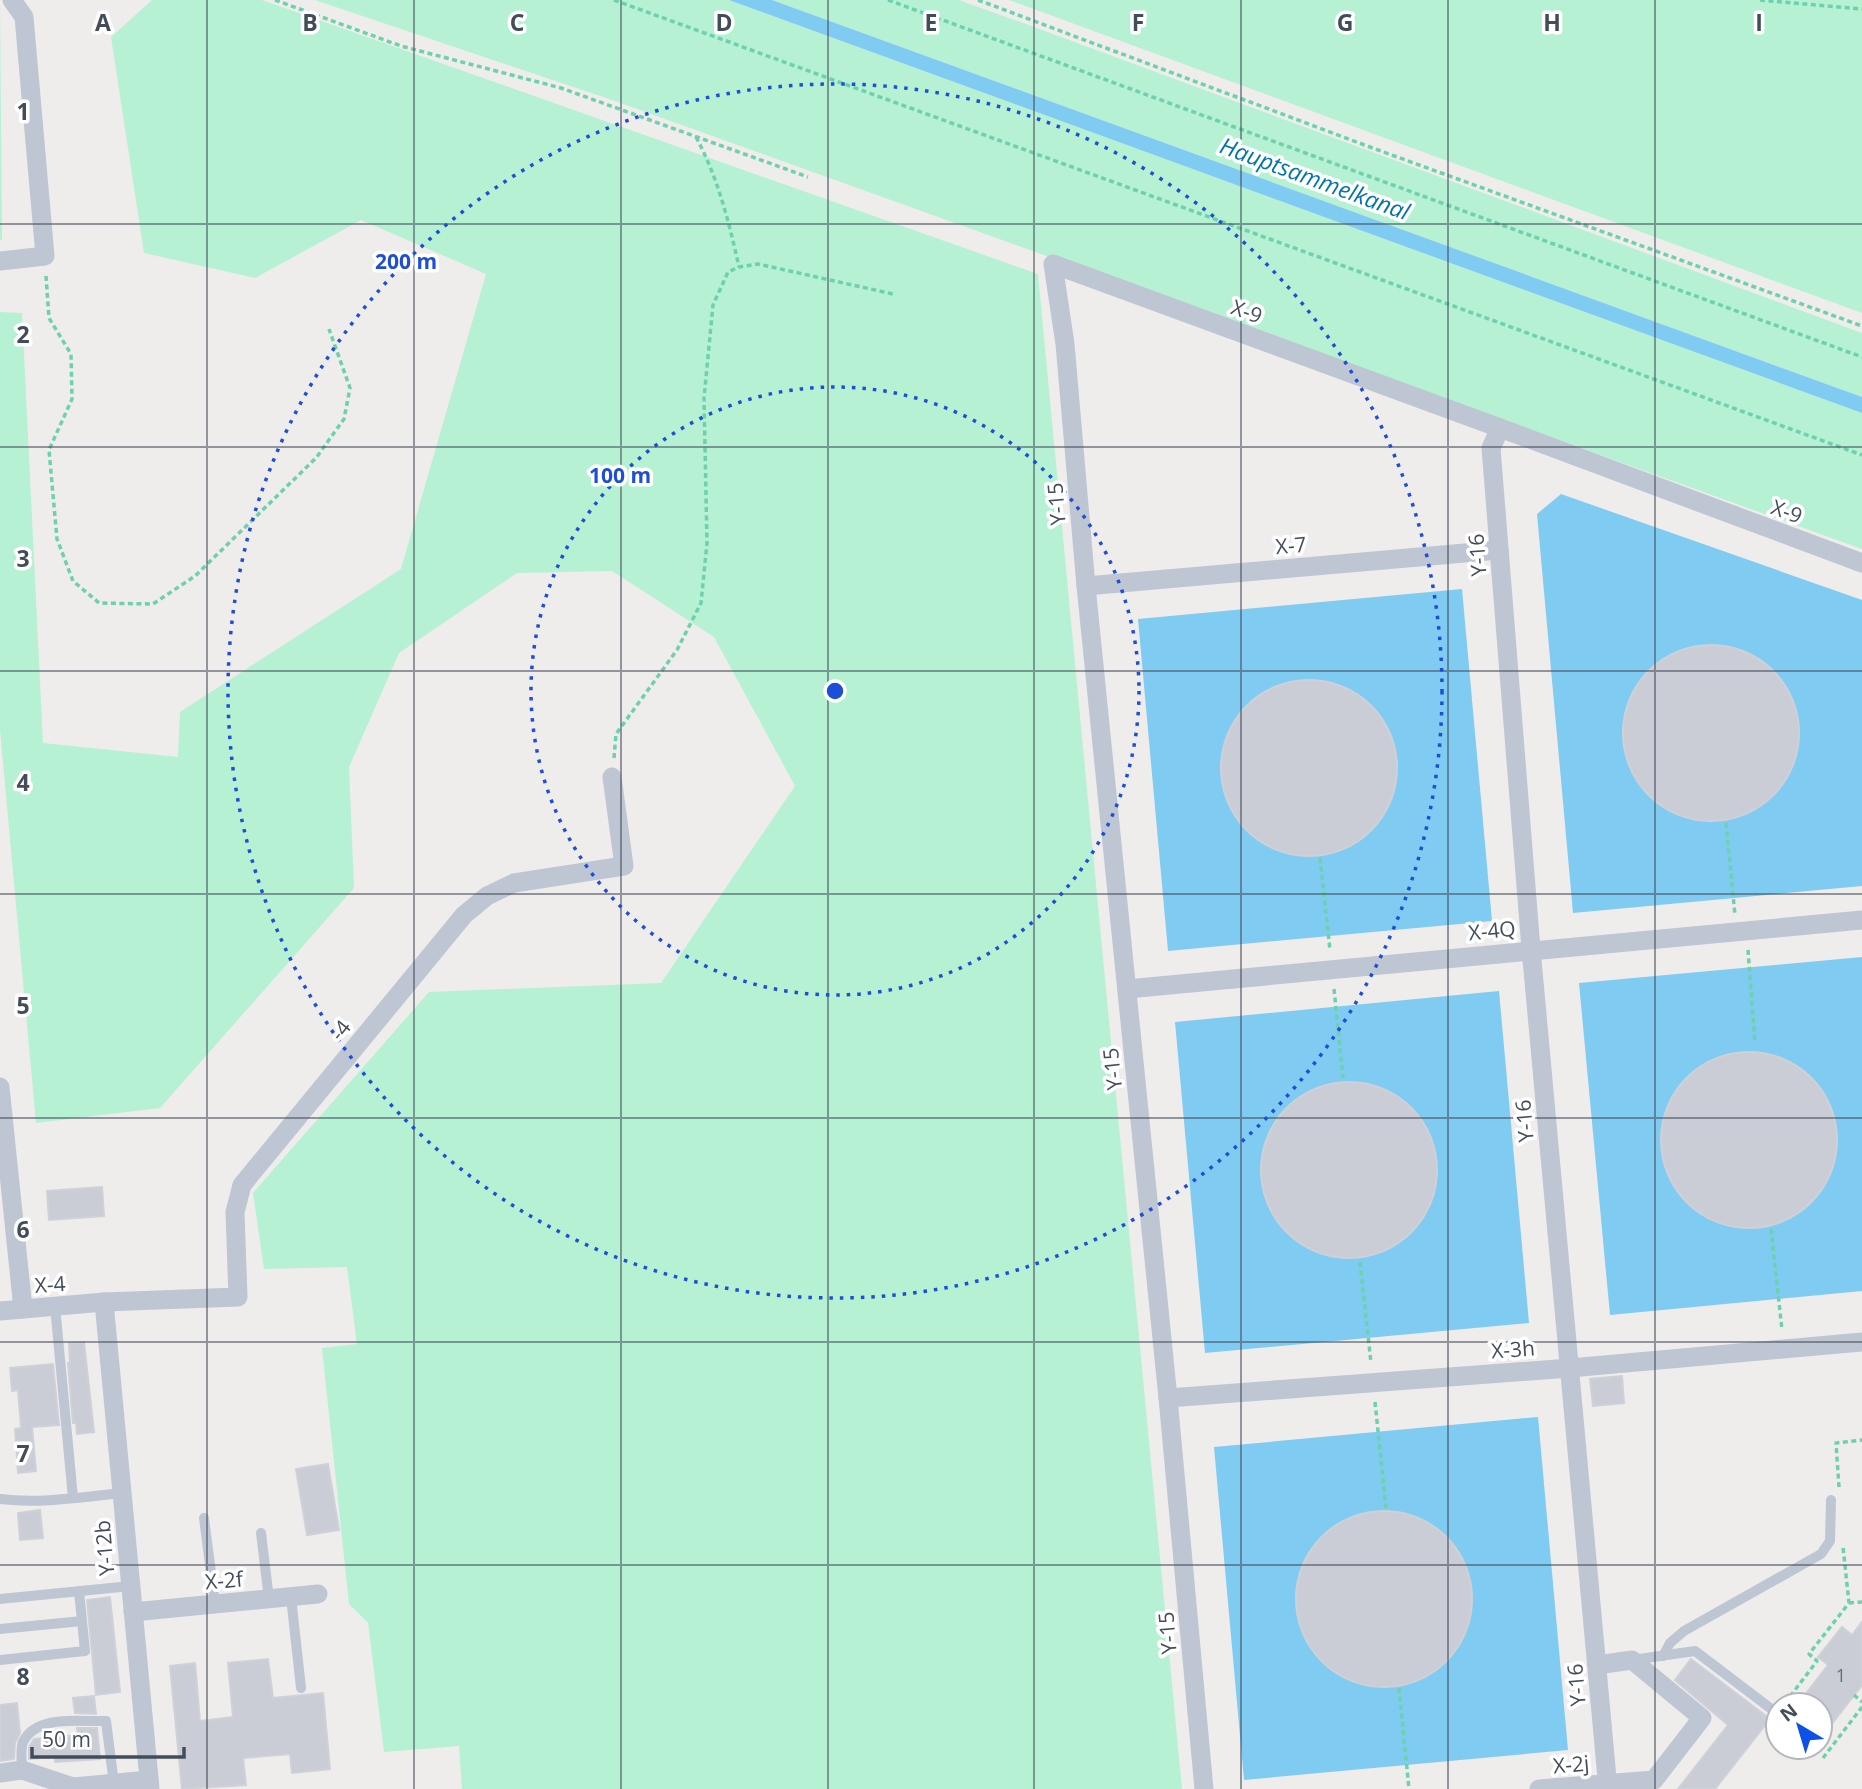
<svg xmlns="http://www.w3.org/2000/svg" width="1862" height="1789" viewBox="0 0 1862 1789" font-family="'Open Sans',sans-serif">
<style>
.green{fill:#b6f1d4}
.water{fill:#80cbf1}
.building{fill:#cacdd5;stroke:#cfd1d8;stroke-width:2}
.lines{fill:none;stroke-linecap:round;stroke-linejoin:round}
.path{stroke:#6cd1ac;stroke-width:3.5;stroke-dasharray:5 3.5;stroke-linecap:butt}
.lane{stroke:#bec6d3;stroke-width:10}
.street{stroke:#bec6d3;stroke-width:19}
.grid{fill:none;stroke:#434d5a;stroke-width:2;stroke-opacity:0.55}
.ring{fill:none;stroke:#1d4ed8;stroke-width:3.5;stroke-dasharray:3.5 7}
.labels{text-anchor:middle;dominant-baseline:central;stroke-width:7;stroke-linejoin:round;paint-order:stroke}
.number-label{font-size:18px;fill:#656d79}
.street-label{font-size:21px;fill:#434d5a;stroke:#fff}
.water-label{font-size:23px;font-style:italic;fill:#0474ad;stroke:#fff}
.grid-label{font-size:23px;text-anchor:middle;font-weight:bold;fill:#434d5a;stroke:#fff;stroke-width:7;stroke-linejoin:round;paint-order:stroke}
.centre{fill:#1d4ed8;stroke:#fff;stroke-width:3.5}
.ring-label{font-size:21px;text-anchor:middle;font-weight:bold;fill:#1d4ed8;stroke:#fff;stroke-width:7;stroke-linejoin:round;paint-order:stroke}
</style>
<rect width="100%" height="100%" fill="#efecec"/>
<!-- green -->
<g class="green">
<path d="M0 0 2 240H0Z"/>
<path d="M152 0H262L1038 274 1182 1789H462L459 1746 384 1752 368 1623 349 1604 322 1348 357 1344 347 1267 264 1269 253 1193 429 992 661 983 795 786 714 637 612 571 517 573 399 653 349 767 354 888 160 1108 36 1123 0 730V312L22 313 43 743 178 757 180 712 401 569 486 274 361 220 255 278 144 253 111 37Z"/>
<path d="M315 0H729L1862 413V549L615 101Z"/>
<path d="M772 0H959L1026 24 1862 333V397Z"/>
<path d="M1009 0H1862V313Z"/>
</g>
<!-- water -->
<g class="water">
<path d="M729 0H772L1862 397V413Z"/>
<path d="M1561 494 1862 600V886L1573 913 1537 514Z"/>
<path d="M1462 589 1492 921 1168 951 1138 619Z"/>
<path d="M1862 957V1291L1610 1315 1579 983Z"/>
<path d="M1499 991 1529 1323 1205 1353 1175 1022Z"/>
<path d="M1538 1417 1568 1750 1244 1780 1214 1447Z"/>
</g>
<!-- building -->
<g class="building">
<circle cx="1711" cy="733" r="88"/>
<circle cx="1309" cy="768" r="88"/>
<circle cx="1749" cy="1140" r="88"/>
<circle cx="1349" cy="1170" r="88"/>
<path d="M102 1187 104 1216 49 1220 47 1191Z"/>
<path d="M84 1342 94 1432 77 1434 76 1423H73L68 1363H70L69 1343Z"/>
<path d="M53 1364 59 1425 32 1427 36 1471 18 1473 15 1429 21 1428 18 1390 12 1391 10 1368Z"/>
<path d="M1622 1376 1624 1403 1593 1406 1590 1379Z"/>
<path d="M328 1464 339 1530 307 1535 296 1469Z"/>
<path d="M40 1510 43 1538 20 1540 18 1513Z"/>
<circle cx="1384" cy="1599" r="88"/>
<path d="M110 1597 120 1692 96 1695 87 1600Z"/>
<path d="M1862 1622V1685L1820 1739V1705H1797L1828 1665 1818 1657 1842 1627 1852 1635Z"/>
<path d="M268 1659 273 1698 323 1693 330 1769 292 1773 290 1754 243 1758 246 1785 182 1789 170 1666 195 1663 200 1721 233 1717 228 1663Z"/>
<path d="M1691 1659 1770 1719 1715 1789H1678L1728 1725 1675 1680Z"/>
<path d="M94 1696 96 1714 75 1713 73 1698Z"/>
<path d="M17 1703 20 1733 15 1743 14 1759 0 1761V1705Z"/>
<path d="M77 1728H97L100 1759 55 1762V1757L29 1759V1747L34 1739 78 1735Z"/>
</g>
<g class="lines">
<!-- path -->
<g class="path">
<path d="M275 0 401 46 561 88 808 177"/>
<path d="M614 0 1862 455"/>
<path d="M888 0 1862 357"/>
<path d="M978 0 1378 150 1862 326"/>
<path d="M1760 0 1862 9"/>
<path d="M696 137C718 178 729 222 739 267"/>
<path d="M46 276 49 318 71 354 72 399 49 450 57 539 73 581 99 603 153 604 195 576 316 458 344 419 350 388 329 329"/>
<path d="M614 758 616 734 677 650 701 603 707 543 704 398 713 305 728 272 739 267 758 264 893 294"/>
<path d="M1726 823 1735 915"/>
<path d="M1320 858 1330 950"/>
<path d="M1748 950 1755 1043"/>
<path d="M1334 989 1343 1078"/>
<path d="M1771 1229 1782 1330"/>
<path d="M1360 1262 1371 1363"/>
<path d="M1375 1402 1386 1508"/>
<path d="M1839 1487 1836 1443 1862 1440"/>
<path d="M1849 1603 1862 1602"/>
<path d="M1399 1688 1409 1789"/>
<path d="M1854 1695 1862 1702"/>
<path d="M1785 1703 1817 1661 1809 1654 1849 1603 1843 1547"/>
<path d="M1823 1758 1862 1707"/>
</g>
<!-- lane -->
<g class="lane">
<path d="M55 1306 73 1498"/>
<path d="M0 1499C40 1504 82 1497 122 1493"/>
<path d="M204 1518 215 1604"/>
<path d="M261 1533 269 1599"/>
<path d="M79 1591 82 1621"/>
<path d="M291 1597 301 1688"/>
<path d="M0 1599 131 1586"/>
<path d="M0 1629 82 1621 85 1651 0 1660"/>
<path d="M1663 1656 1670 1643 1684 1631 1821 1554 1830 1541 1831 1500"/>
<path d="M1632 1660 1695 1651 1778 1714"/>
<path d="M22 1770C22 1761 20 1749 23 1742 37 1714 80 1722 106 1721L114 1784"/>
</g>
<!-- street -->
<g class="street">
<path d="M0 261 45 256 24 17 12 0"/>
<path d="M1086 586 1499 550"/>
<path d="M1127 989 1862 920"/>
<path d="M0 1087 23 1309"/>
<path d="M104 1302 150 1789"/>
<path d="M0 1311 104 1302 238 1297 235 1212 242 1185 464 915 487 896 514 883 624 866 612 777"/>
<path d="M1168 1398 1570 1368 1862 1342"/>
<path d="M133 1612 318 1594"/>
<path d="M0 1773 22 1770 73 1787 149 1780"/>
<path d="M1204 1789 1168 1398 1086 586 1065 344 1053 264 1500 428"/>
<path d="M1539 1789 1654 1780 1702 1718 1632 1660 1597 1665"/>
<path d="M1608 1789 1531 949 1491 448 1500 428 1862 563"/>
</g>
</g>
<!-- grid -->
<path class="grid" d="M207 0V1789M414 0V1789M621 0V1789M828 0V1789M1034 0V1789M1241 0V1789M1448 0V1789M1655 0V1789M0 224H1862M0 447H1862M0 671H1862M0 894H1862M0 1118H1862M0 1342H1862M0 1565H1862"/>
<!-- distance rings -->
<g class="ring">
<circle cx="835" cy="691" r="304"/>
<circle cx="835" cy="691" r="607"/>
</g>
<g class="labels">
<!-- number labels -->
<g class="number-label">
<text x="1841" y="1675">1</text>
</g>
<!-- street labels -->
<g class="street-label">
<text transform="translate(1247 311) rotate(20)">X-9</text>
<text transform="translate(1056 504) rotate(-95)">Y-15</text>
<text transform="translate(1787 511) rotate(20)">X-9</text>
<text transform="translate(1291 545) rotate(-5)">X-7</text>
<text transform="translate(1477 555) rotate(-94)">Y-16</text>
<text transform="translate(1492 930) rotate(-6)">X-4Q</text>
<text transform="translate(340 1030) rotate(-51)">-4</text>
<text transform="translate(1112 1069) rotate(-96)">Y-15</text>
<text transform="translate(1524 1121) rotate(-95)">Y-16</text>
<text transform="translate(50 1284) rotate(-4)">X-4</text>
<text transform="translate(1513 1349) rotate(-4)">X-3h</text>
<text transform="translate(104 1548) rotate(-95)">Y-12b</text>
<text transform="translate(224 1580) rotate(-5)">X-2f</text>
<text transform="translate(1167 1633) rotate(-95)">Y-15</text>
<text transform="translate(1576 1685) rotate(-95)">Y-16</text>
<text transform="translate(1571 1764) rotate(-5)">X-2j</text>
</g>
<!-- water labels -->
<g class="water-label">
<text transform="translate(1315 178) rotate(20)">Hauptsammelkanal</text>
</g>
</g>
<g class="grid-label">
<text x="103" y="31">A</text>
<text x="310" y="31">B</text>
<text x="517" y="31">C</text>
<text x="724" y="31">D</text>
<text x="931" y="31">E</text>
<text x="1138" y="31">F</text>
<text x="1345" y="31">G</text>
<text x="1552" y="31">H</text>
<text x="1759" y="31">I</text>
<text x="23" y="120">1</text>
<text x="23" y="343">2</text>
<text x="23" y="567">3</text>
<text x="23" y="791">4</text>
<text x="23" y="1014">5</text>
<text x="23" y="1238">6</text>
<text x="23" y="1462">7</text>
<text x="23" y="1685">8</text>
</g>
<circle cx="835" cy="691" r="10" class="centre"/>
<g class="ring-label">
<text x="406" y="269">200 m</text>
<text x="620" y="483">100 m</text>
</g>
<!-- north arrow -->
<g transform="translate(1799 1726) rotate(322)"><circle r="33" fill="#ffffff" stroke="#b4b8bd" stroke-width="2"/>
<path d="M0-5L12 26L0 18L-12 26Z" fill="#0e51e7"/>
<text y="-10" font-size="19" font-weight="bold" text-anchor="middle" fill="#434d5a">N</text>
</g>
<!-- scale -->
<path d="M32 1747v10h152v-10" fill="none" stroke="#434d5a" stroke-width="3.5"/>
<text x="42" y="1747" font-size="21" fill="#434d5a" stroke="#ffffff" stroke-width="5" paint-order="stroke">50 m</text>
</svg>
